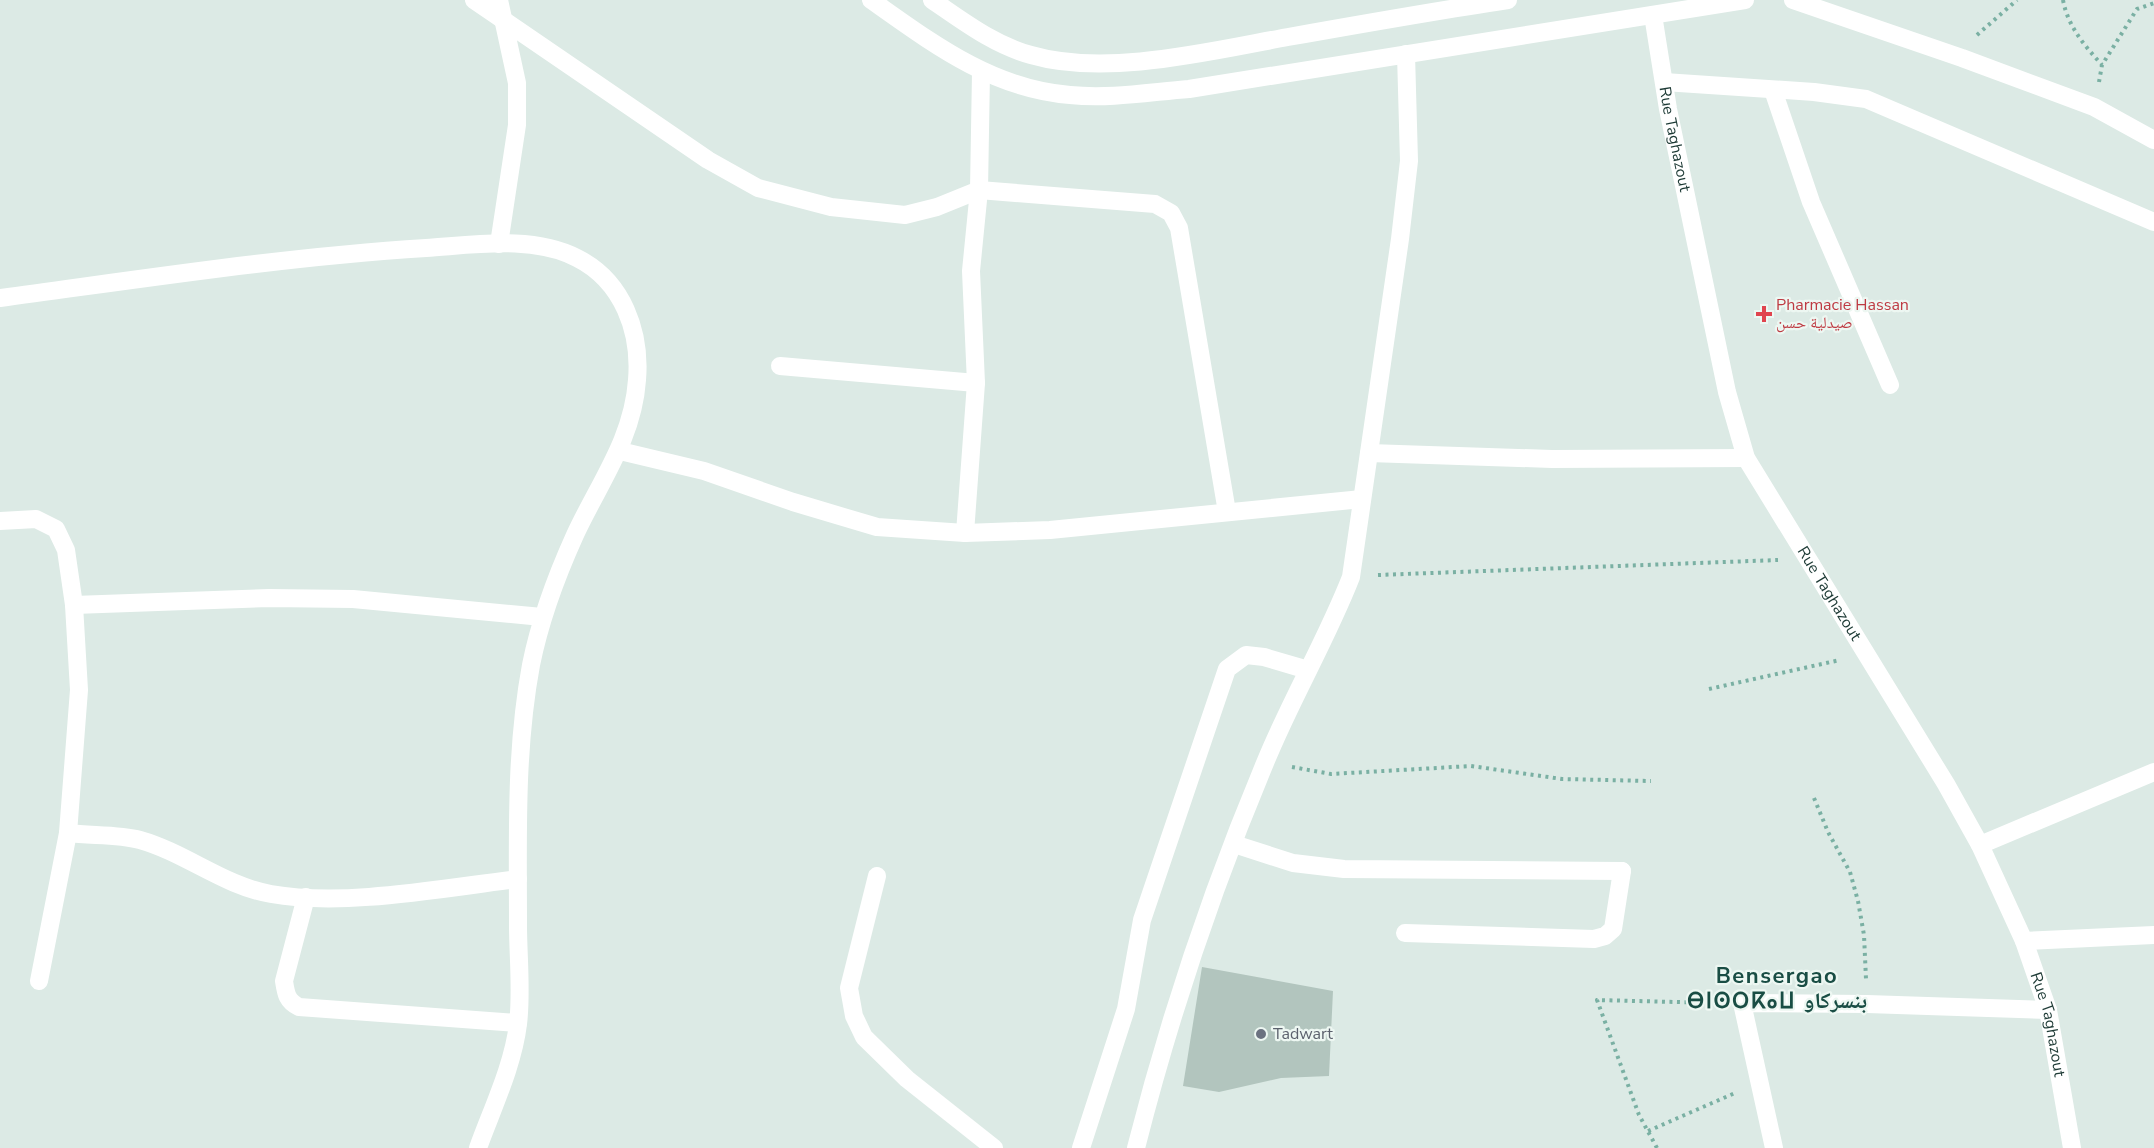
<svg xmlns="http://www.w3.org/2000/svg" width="2154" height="1148" viewBox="0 0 2154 1148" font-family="'Nunito Sans','Noto Naskh Arabic','Noto Sans Tifinagh',sans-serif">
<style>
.building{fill:#b2c5be}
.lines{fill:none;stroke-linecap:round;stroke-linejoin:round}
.path{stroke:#7ab0a3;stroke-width:4;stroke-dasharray:3 4.5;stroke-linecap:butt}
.lane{stroke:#fff;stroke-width:18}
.street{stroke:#fff;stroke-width:18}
.health-dot{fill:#e0444e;stroke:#edf7f2;stroke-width:2}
.worship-dot{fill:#6b7280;stroke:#edf7f2;stroke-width:2}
.labels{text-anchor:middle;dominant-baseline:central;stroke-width:4.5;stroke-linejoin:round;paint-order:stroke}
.street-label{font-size:16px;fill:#1d3a35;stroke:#edf7f2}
.health-label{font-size:16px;fill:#be3a42;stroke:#edf7f2;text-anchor:start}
.worship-label{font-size:16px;fill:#5b616d;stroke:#edf7f2;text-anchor:start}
.district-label{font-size:22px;font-weight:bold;letter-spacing:1.5px;fill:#194d44;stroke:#edf7f2}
</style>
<rect width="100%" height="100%" fill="#dceae5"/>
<!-- building -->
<path class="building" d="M1202 967 1333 991 1329 1076 1281 1078 1219 1092 1183 1086Z"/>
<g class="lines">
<!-- path -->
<g class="path">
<path d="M2063 0C2068 27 2085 46 2102 65"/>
<path d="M1977 35 2017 0"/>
<path d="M2099 82 2102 65 2137 9 2154 3"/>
<path d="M1378 575 1778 560"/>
<path d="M1709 689 1840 660"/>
<path d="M1292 767 1331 774 1471 766 1562 779 1651 781"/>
<path d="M1814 798 1828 832 1850 872 1858 901 1864 935 1866 979"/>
<path d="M1648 1131 1735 1093"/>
<path d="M1657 1148 1639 1115 1597 1000 1715 1003"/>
</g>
<!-- lane -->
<g class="lane">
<path d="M474 0 708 160 758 188 831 207 905 215 937 207 979 190"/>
<path d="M499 244 517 125V83L499 0"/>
<path d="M1369 453 1552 459 1746 458"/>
<path d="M1405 933 1594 939 1605 936 1613 929 1622 871"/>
</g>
<!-- street -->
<g class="street">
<path d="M871 0C932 43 992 89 1070 95 1110 99 1150 92 1189 89L1745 0"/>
<path d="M932 0C963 21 994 45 1031 55 1106 77 1211 51 1288 37 1361 24 1434 11 1508 0"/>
<path d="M1793 0 1962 58 2094 107 2154 140"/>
<path id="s1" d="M1653 15 1668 109 1727 392 1746 458 1946 784 1980 845 2024 941 2048 1010 2072 1148"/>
<path d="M1664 82 1814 92 1866 99 2154 222"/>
<path d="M1773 90 1811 202 1890 385"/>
<path d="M979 190 1155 204 1171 213 1179 228 1227 512"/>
<path d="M0 298C142 279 283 257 426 248 473 245 533 235 577 258 623 281 641 332 637 380 633 439 599 483 575 535 556 577 540 620 531 665 515 751 518 838 518 925 518 957 522 992 518 1024 513 1066 492 1109 478 1148"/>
<path d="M780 366 976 383"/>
<path d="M620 451 704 471 793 502 877 527 965 533 1050 530 1362 499"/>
<path d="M0 521 36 519 56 529 66 550 74 605 79 690 68 833"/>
<path d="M965 533 976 383 971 271 979 190 981 72"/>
<path d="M74 605 269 598 353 599 542 617"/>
<path d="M1234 844 1293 863 1344 869 1622 871"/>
<path d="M1980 845 2154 772"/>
<path d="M877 876 849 988 854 1016 864 1037 907 1079 994 1148"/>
<path d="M306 897 284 981C286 994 287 1001 299 1007L518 1023"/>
<path d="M2024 941 2154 935"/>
<path d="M39 981 68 833C91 836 118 834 140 840 186 853 224 886 271 894 345 907 443 888 518 879"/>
<path d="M1081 1148 1126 1009 1142 920 1227 669 1246 655 1264 657 1308 670"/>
<path d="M1136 1148C1169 1018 1213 887 1265 763 1291 699 1326 641 1351 577L1400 239 1409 161 1406 54"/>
<path d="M1774 1148 1742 1003 1867 1004 2048 1010"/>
</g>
</g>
<!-- markers -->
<path class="health-dot" d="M1761 305h6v6h6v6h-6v6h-6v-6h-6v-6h6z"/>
<circle class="worship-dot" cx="1261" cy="1034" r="6"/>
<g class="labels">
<!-- street labels -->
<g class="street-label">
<text stroke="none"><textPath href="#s1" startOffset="126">Rue Taghazout</textPath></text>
<text stroke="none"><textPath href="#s1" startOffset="612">Rue Taghazout</textPath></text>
<text stroke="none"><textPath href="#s1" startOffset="1098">Rue Taghazout</textPath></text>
</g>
<!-- health labels -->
<g class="health-label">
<text x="1776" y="305">Pharmacie Hassan<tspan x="1776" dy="18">صيدلية حسن</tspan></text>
</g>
<!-- worship labels -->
<g class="worship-label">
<text x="1273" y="1034">Tadwart</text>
</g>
<!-- district labels -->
<g class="district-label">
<text x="1777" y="976">Bensergao<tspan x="1777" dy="25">ⴱⵏⵙⵔⴽⴰⵡ بنسركاو</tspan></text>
</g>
</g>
</svg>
